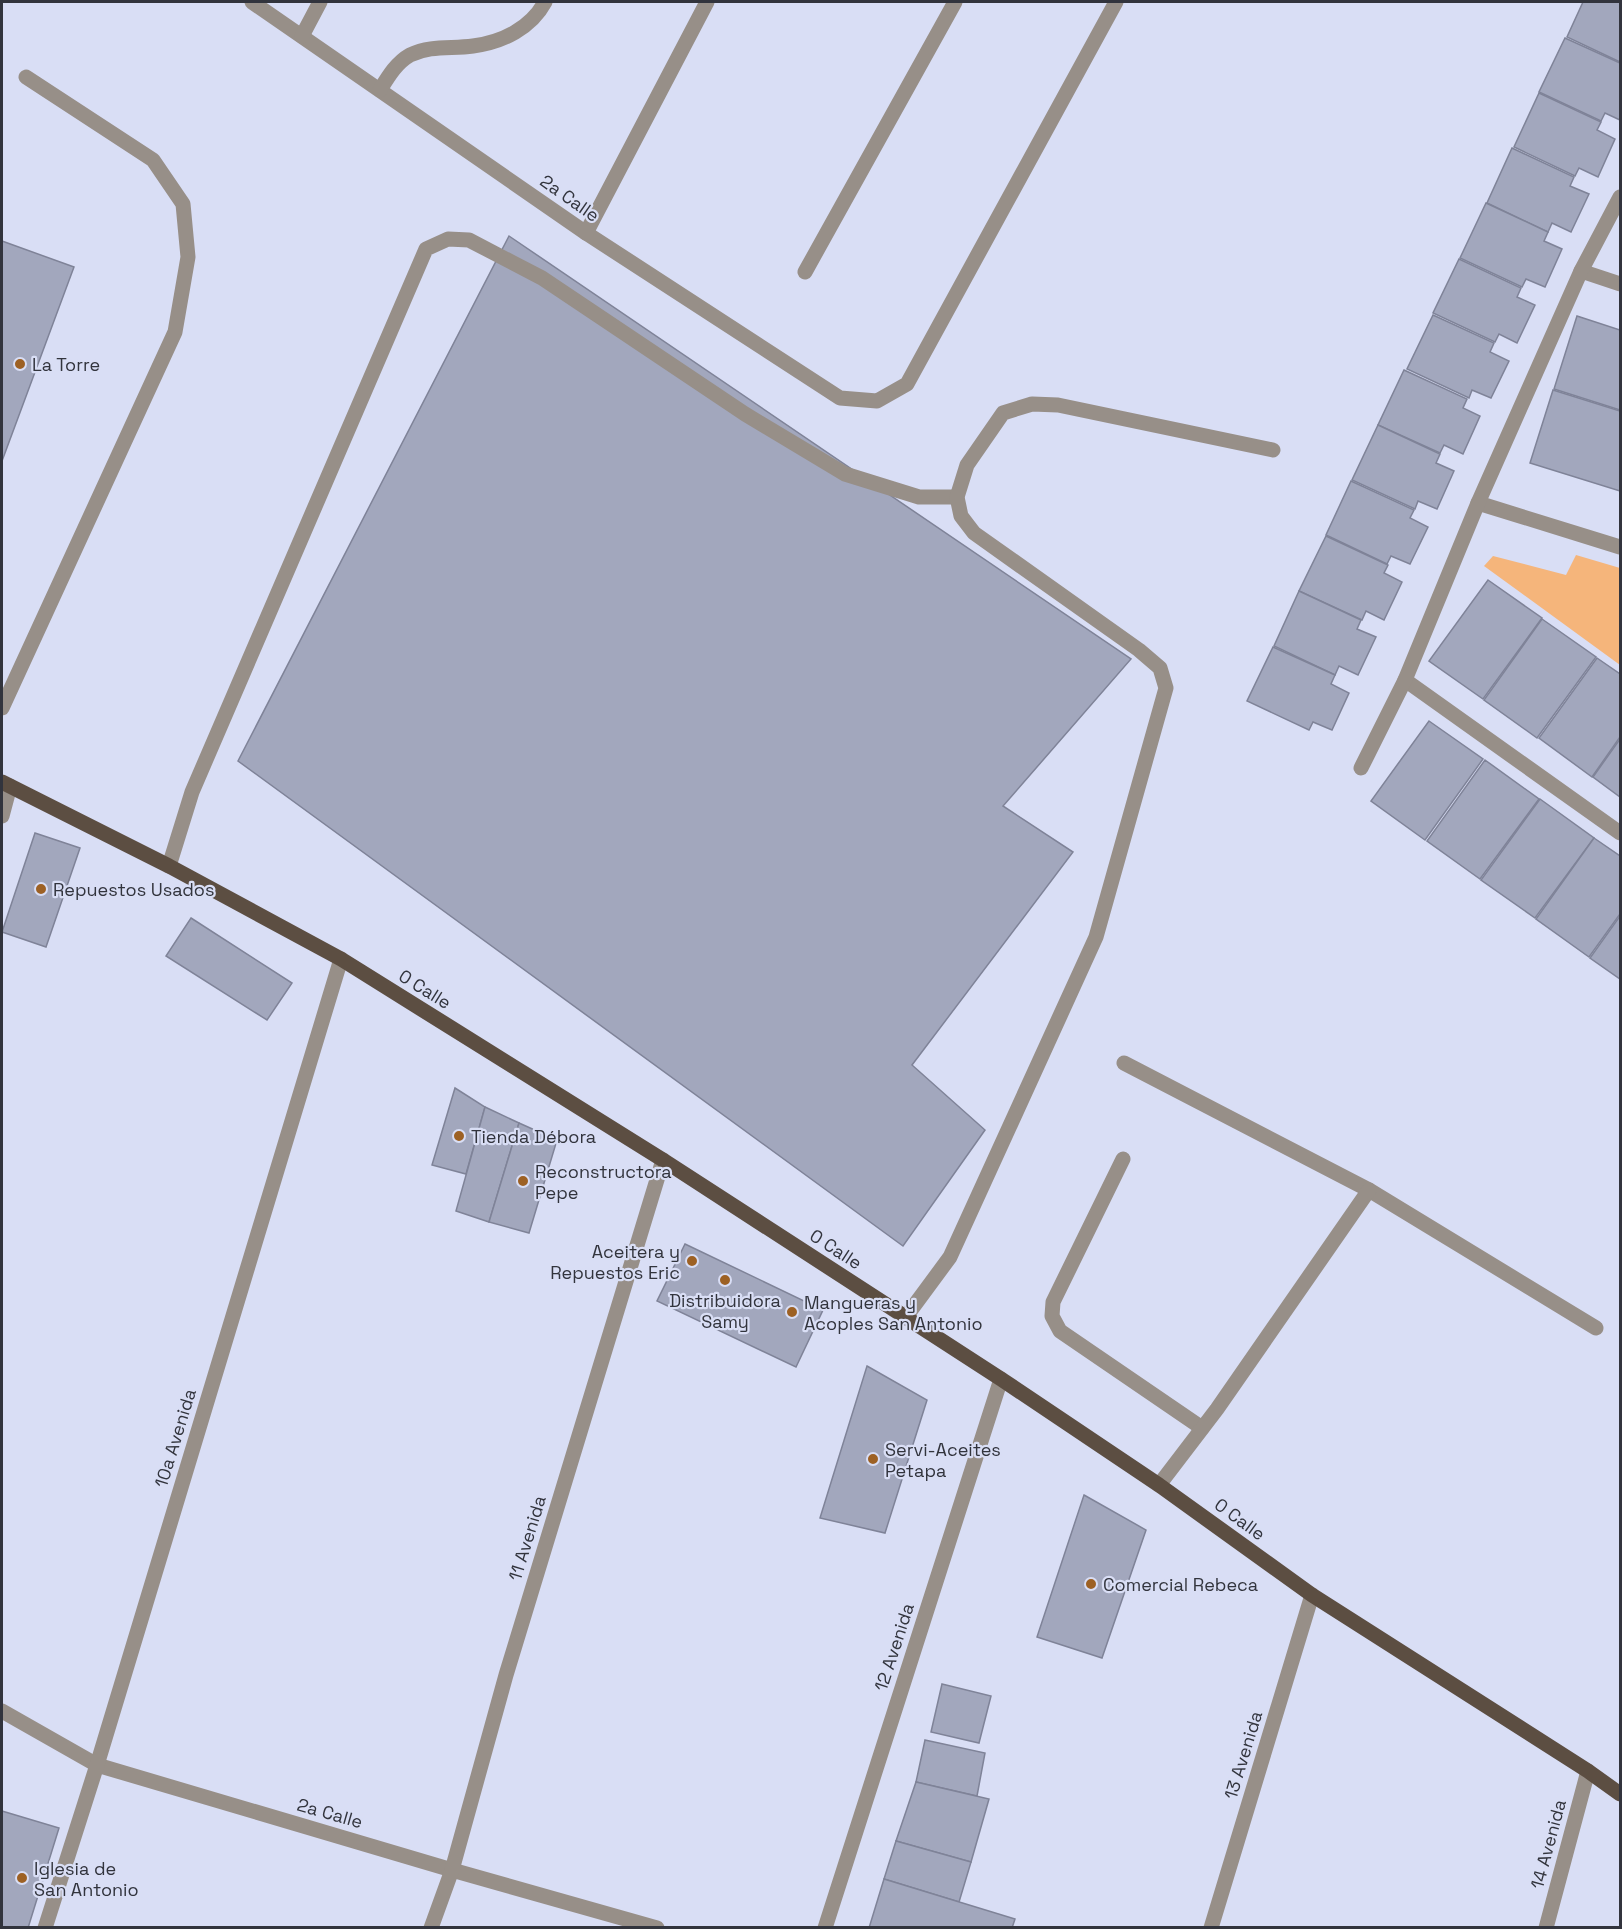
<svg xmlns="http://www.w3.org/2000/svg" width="1622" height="1929" viewBox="0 0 1622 1929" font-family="'Space Grotesk',sans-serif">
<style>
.green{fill:#f5b57b}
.building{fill:#a2a7bd;stroke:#7f8398;stroke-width:1.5}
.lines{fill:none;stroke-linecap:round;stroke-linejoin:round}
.minor{stroke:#978f88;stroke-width:15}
.major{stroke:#5c4e42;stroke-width:15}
.poi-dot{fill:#9d6124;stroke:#d9def5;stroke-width:2}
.labels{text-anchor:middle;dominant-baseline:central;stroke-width:4.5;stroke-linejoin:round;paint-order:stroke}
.street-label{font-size:18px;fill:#32343d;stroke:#d9def5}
.poi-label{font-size:18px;fill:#32343d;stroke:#d9def5;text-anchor:start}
</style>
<rect width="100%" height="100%" fill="#d9def5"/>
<!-- green -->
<path class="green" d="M1576 555 1620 568V665L1484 566 1493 556 1566 575Z"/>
<!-- building -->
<g class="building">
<path d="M1583 2H1620V62L1567 37Z"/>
<path d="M1565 38 1620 63V120L1605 113 1601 121 1539 92Z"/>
<path d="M1539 93 1601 122 1597 130 1615 139 1598 177 1579 168 1575 176 1514 147Z"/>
<path d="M1512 148 1574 177 1570 186 1589 194 1571 232 1552 223 1548 232 1487 203Z"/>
<path d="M1486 203 1548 232 1544 241 1562 249 1545 287 1526 279 1522 287 1460 258Z"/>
<path d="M509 236 1131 659 1003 806 1073 852 912 1065 985 1130 903 1246 238 761Z"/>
<path d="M2 241 74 267 2 461Z"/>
<path d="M1459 259 1521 288 1517 297 1535 305 1517 343 1499 334 1495 342 1433 313Z"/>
<path d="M1433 315 1494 343 1490 352 1509 361 1491 398 1472 390 1469 398 1407 369Z"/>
<path d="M1577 316 1620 330V410L1554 389Z"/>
<path d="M1404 370 1467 399 1463 408 1480 416 1463 454 1444 445 1440 453 1378 425Z"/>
<path d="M1553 390 1620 411V491L1530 463Z"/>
<path d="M1378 425 1440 454 1436 463 1454 471 1437 509 1418 501 1415 509 1352 480Z"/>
<path d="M1351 481 1414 510 1410 518 1428 527 1410 564 1391 556 1387 564 1326 535Z"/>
<path d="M1326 536 1388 565 1384 573 1402 582 1384 620 1366 611 1362 620 1299 591Z"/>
<path d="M1488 580 1542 618 1483 699 1429 661Z"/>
<path d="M1299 591 1361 620 1357 629 1376 637 1358 675 1339 666 1335 675 1274 646Z"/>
<path d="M1542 619 1596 657 1537 738 1484 700Z"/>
<path d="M1273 647 1335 675 1331 684 1349 693 1332 730 1313 722 1309 730 1247 701Z"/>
<path d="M1597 658 1620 674V737L1592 777 1539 738Z"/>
<path d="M1429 721 1483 759 1425 840 1371 801Z"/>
<path d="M1620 739V797L1593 777Z"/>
<path d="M1485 760 1539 799 1480 879 1427 841Z"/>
<path d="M1540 799 1594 838 1535 918 1481 880Z"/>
<path d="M35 833 80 848 46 947 2 932Z"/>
<path d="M1594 838 1620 856V914L1589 957 1536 919Z"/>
<path d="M1620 916V979L1590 958Z"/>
<path d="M191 918 292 983 267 1020 166 956Z"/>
<path d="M455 1088 485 1107 466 1174 432 1165Z"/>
<path d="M485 1107 519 1123 489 1222 456 1211Z"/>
<path d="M519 1123 557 1140 529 1233 489 1222Z"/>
<path d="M685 1244 823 1310 796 1367 657 1301Z"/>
<path d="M867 1366 927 1400 885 1533 820 1518Z"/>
<path d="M1084 1495 1146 1530 1102 1658 1037 1637Z"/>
<path d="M942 1684 991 1696 979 1743 931 1732Z"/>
<path d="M925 1740 985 1753 977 1796 916 1782Z"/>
<path d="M916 1782 989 1799 971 1862 896 1841Z"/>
<path d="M2 1811 59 1828 28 1928H2Z"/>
<path d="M896 1841 971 1862 959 1902 884 1879Z"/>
<path d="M884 1879 1015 1919 1012 1928H869Z"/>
</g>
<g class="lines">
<!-- minor -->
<g class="minor">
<path d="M252 2 586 233 840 398 877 401 907 384 1116 2"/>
<path d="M302 36 320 2"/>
<path d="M380 90C388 77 396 63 410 55 431 45 451 49 473 46 503 42 531 28 545 2"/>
<path d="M586 233 707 2"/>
<path d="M1581 271 1620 284"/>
<path d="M805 272 955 2"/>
<path d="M1478 503 1620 547"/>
<path d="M1405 680 1620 833"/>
<path d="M2 708 175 332 188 257 183 204 153 160 26 77"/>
<path d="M1361 768 1405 680 1478 503 1581 271 1620 197"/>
<path d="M2 816 10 786"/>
<path d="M169 866 192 792 426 249 448 239 469 240 542 278 745 414 845 474 919 497H957"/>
<path d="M1124 1063 1369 1190 1596 1328"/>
<path d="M1123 1159 1053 1302 1052 1316 1060 1331 1202 1428"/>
<path d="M905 1318 950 1257 1096 937 1166 688 1160 668 1139 650 974 533 961 516 957 497 967 465 1003 413 1032 404 1058 405 1273 450"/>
<path d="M1159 1485 1217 1409 1369 1190"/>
<path d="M2 1711 97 1765 452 1870 657 1928"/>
<path d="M45 1928 97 1765 341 959"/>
<path d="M431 1928 452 1870 506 1675 663 1160"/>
<path d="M825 1928 1001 1379"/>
<path d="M1211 1928 1312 1595"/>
<path d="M1546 1928 1588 1771"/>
</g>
<!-- major -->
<path class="major" d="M2 782 169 866 341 959 663 1160 1001 1379 1159 1485 1312 1595 1588 1771 1620 1794"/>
</g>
<!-- markers -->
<g class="poi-dot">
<circle cx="20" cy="364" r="6"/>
<circle cx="41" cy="889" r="6"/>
<circle cx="459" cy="1136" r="6"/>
<circle cx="523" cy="1181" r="6"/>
<circle cx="692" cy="1261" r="6"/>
<circle cx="725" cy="1280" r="6"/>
<circle cx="792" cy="1312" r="6"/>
<circle cx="873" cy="1459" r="6"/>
<circle cx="1091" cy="1584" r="6"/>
<circle cx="22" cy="1878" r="6"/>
</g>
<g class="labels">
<!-- street labels -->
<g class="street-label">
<text transform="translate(570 198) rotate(35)">2a Calle</text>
<text transform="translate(425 989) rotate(32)">0 Calle</text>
<text transform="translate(836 1249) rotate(33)">0 Calle</text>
<text transform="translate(175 1438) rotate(-73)">10a Avenida</text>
<text transform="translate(1240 1519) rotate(36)">0 Calle</text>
<text transform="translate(527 1538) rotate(-73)">11 Avenida</text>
<text transform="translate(894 1647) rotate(-72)">12 Avenida</text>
<text transform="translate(1243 1755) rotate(-73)">13 Avenida</text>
<text transform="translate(330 1813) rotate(16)">2a Calle</text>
<text transform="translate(1548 1844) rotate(-75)">14 Avenida</text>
</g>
<!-- poi labels -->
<g class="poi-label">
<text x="32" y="364">La Torre</text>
<text x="53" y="889">Repuestos Usados</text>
<text x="471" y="1136">Tienda Débora</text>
<text x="535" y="1171">Reconstructora<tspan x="535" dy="21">Pepe</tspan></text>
<text x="680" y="1251" text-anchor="end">Aceitera y<tspan x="680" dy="21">Repuestos Eric</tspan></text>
<text x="725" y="1300" text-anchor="middle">Distribuidora<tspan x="725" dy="21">Samy</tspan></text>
<text x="804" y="1302">Mangueras y<tspan x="804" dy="21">Acoples San Antonio</tspan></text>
<text x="885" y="1449">Servi-Aceites<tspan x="885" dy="21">Petapa</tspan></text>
<text x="1103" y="1584">Comercial Rebeca</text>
<text x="34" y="1868">Iglesia de<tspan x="34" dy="21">San Antonio</tspan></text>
</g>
</g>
<!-- border -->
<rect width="1622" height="1929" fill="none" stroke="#32343d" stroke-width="6"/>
</svg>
